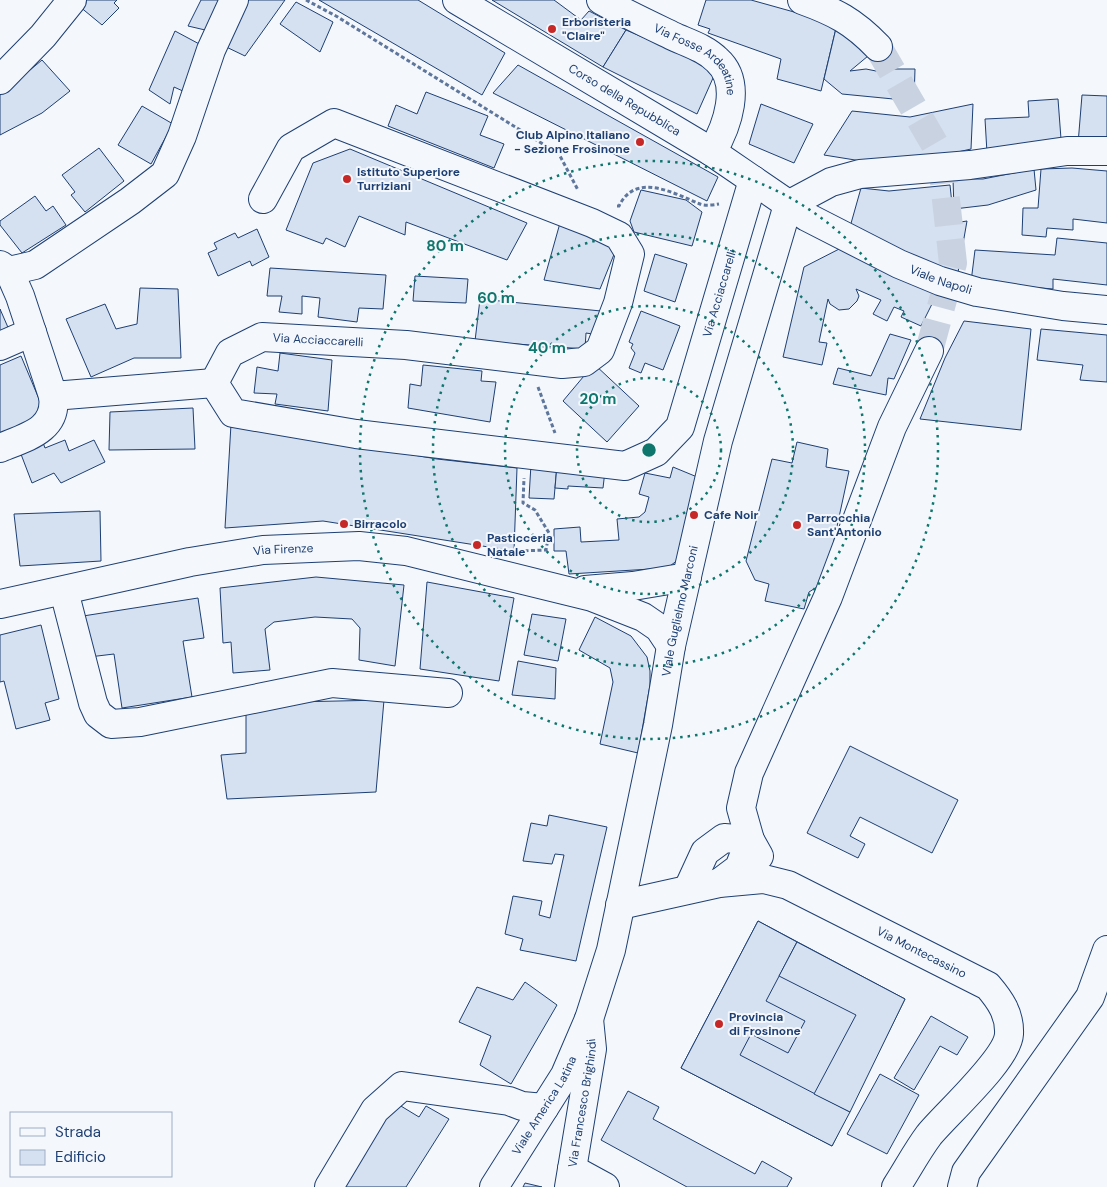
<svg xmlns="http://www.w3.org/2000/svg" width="1107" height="1187" viewBox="0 0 1107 1187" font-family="'DM Sans',sans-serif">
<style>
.building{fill:#d5e0f0;stroke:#1d3f73}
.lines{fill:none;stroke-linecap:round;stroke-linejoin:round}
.minor-tunnel{stroke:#c9d2e0;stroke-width:28;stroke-dasharray:28 14;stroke-linecap:butt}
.minor-casing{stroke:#1d3f73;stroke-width:30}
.major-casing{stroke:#1d3f73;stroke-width:30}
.path{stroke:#5e769c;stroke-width:3;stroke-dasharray:4 2.5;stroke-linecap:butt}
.minor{stroke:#f4f7fb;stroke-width:28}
.major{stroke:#f4f7fb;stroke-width:28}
.ring{fill:none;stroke:#0f766e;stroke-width:2.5;stroke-dasharray:2.5 5}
.poi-dot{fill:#c62828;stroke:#f4f7fb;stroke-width:2}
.labels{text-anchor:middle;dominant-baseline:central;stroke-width:4;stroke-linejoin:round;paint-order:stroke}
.poi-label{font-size:12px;font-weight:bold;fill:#1d3f73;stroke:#f4f7fb;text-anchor:start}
.street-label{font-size:12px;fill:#1d3f73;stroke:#f4f7fb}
.centre{fill:#0f766e;stroke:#f4f7fb;stroke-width:2.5}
.ring-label{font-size:15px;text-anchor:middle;font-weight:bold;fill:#0f766e;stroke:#f4f7fb;stroke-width:4;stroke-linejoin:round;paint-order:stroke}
</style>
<rect width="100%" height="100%" fill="#f4f7fb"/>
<!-- building -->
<g class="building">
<path d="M84 0H117L114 3 119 8 102 25 79 6Z"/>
<path d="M201 0H226L218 33 188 26Z"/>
<path d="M242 0H285L245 56 218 43Z"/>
<path d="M319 0H418L505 53 482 95Z"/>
<path d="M492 0H554L581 20 589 11 626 30 603 67Z"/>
<path d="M706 0H751L837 24 821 91 777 79 781 59 708 33 710 29 698 25Z"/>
<path d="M296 2 333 22 320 52 280 24Z"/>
<path d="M837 24 874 51 850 71 866 69 886 73 887 69H915L914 101 842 94 824 79Z"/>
<path d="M626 30 717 69 697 114 603 67Z"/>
<path d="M175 31 203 46 185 92 174 87 170 104 149 90Z"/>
<path d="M42 60 70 91 42 113 0 135V95Z"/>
<path d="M518 65 718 177 707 201 493 93Z"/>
<path d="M426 92 488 116 480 135 504 144 494 168 388 126 396 105 417 114Z"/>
<path d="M1082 95 1107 96V145L1078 144Z"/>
<path d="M1058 99 1061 139 987 153 985 119 1029 117 1028 101Z"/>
<path d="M761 104 813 124 794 163 749 144Z"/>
<path d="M973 104 971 149 918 161 880 164 824 155 852 111 910 117Z"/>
<path d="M142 106 173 124 151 164 118 145Z"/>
<path d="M99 148 124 181 85 212 71 195 75 192 62 175Z"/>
<path d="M350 149 527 223 507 260 406 222 405 235 359 216 345 247 326 238 323 244 286 230 313 163Z"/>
<path d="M1072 168 1107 171V223L1073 219V230L1047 228 1046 237 1022 235 1023 208H1038L1041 169Z"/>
<path d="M1034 169 1036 190 988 205 954 209 953 179H983Z"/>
<path d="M950 185 954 223 967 221 957 278 850 227 861 188 889 191Z"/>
<path d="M641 190 686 200 702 212 692 246 634 232 630 221Z"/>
<path d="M35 196 46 211 53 206 66 225 22 253 0 225V221Z"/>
<path d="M560 223 617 247 600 289 544 280Z"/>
<path d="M257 229 269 257 252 266 250 261 218 276 208 253 217 249 214 243 235 233 238 238Z"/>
<path d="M1057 238 1107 243V285L1053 279V289L971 282 975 250 1055 255Z"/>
<path d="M845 246 938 292 921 326 901 317 904 311 894 307 887 321 873 314 881 300 856 289 859 296 857 301 849 309 839 310 830 304 828 299 819 342 827 343 822 365 783 357 804 267Z"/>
<path d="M655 254 687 264 675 302 644 291Z"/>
<path d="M270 268 386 275 383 309 359 308 357 322 318 317 320 298 302 296V314L279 312 282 296H267Z"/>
<path d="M415 276 468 279 466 303 413 301Z"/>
<path d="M140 288 178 289 181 358H134L91 377 66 319 105 304 116 329 137 324Z"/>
<path d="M480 299 601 311 599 335 586 333 585 349 475 341Z"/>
<path d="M0 309 10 332 0 336Z"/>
<path d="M641 311 680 326 663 370 645 363 641 373 629 368 635 353 631 348 633 344 629 342Z"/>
<path d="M964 321 1031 329 1021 430 920 419 945 358Z"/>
<path d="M1041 329 1107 335V382L1080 380 1083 365 1037 360Z"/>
<path d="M890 334 911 340 894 379 888 378 886 395 833 384 838 368 871 376Z"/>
<path d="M280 353 332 360 328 411 275 404 277 394 254 393 257 367 278 371Z"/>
<path d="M21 356 47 418 0 438V365Z"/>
<path d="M594 364 639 406 607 442 563 401Z"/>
<path d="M423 365 482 371 481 381 496 382 490 422 408 408 410 384 421 386Z"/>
<path d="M193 408 195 449 109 450 110 412Z"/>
<path d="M231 424 437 459 517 468 514 551 323 521 225 528Z"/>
<path d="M42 440 45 448 65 440 69 451 94 440 105 462 61 483 54 473 32 483 19 449Z"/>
<path d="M797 442 828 449 826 467 849 471 825 582 809 592 804 609 765 601 769 584 755 580 746 561 772 459 792 463Z"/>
<path d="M531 464 557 465 554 499 529 498Z"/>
<path d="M557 465 605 471 603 488 568 486V489L555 488Z"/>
<path d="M673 467 702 479 685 555 667 568 569 574 566 551H554V529L580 527 581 542 619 540 617 519 639 517 645 512 649 497 639 494 645 473 670 478Z"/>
<path d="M100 511 101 561 20 566 14 514Z"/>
<path d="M316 577 404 585 395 666 359 660 360 628 352 619 315 617 274 622 265 629 270 670 233 673 231 642 223 643 220 588Z"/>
<path d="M427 582 514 598 499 681 420 669Z"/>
<path d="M198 598 204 638 183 641 192 697 122 708 114 654 89 657 83 616Z"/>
<path d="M532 614 566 619 558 661 524 655Z"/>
<path d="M595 617 631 636 647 657 650 671V685L638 753 600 744 613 682 610 668 579 650Z"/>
<path d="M41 625 59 699 45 703 50 720 16 729 4 681 0 682V635Z"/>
<path d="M518 661 556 668 555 699 512 695Z"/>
<path d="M384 700 376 792 227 799 221 755 246 753V703Z"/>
<path d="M850 746 958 800 932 853 860 817 850 836 865 844 858 858 807 833Z"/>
<path d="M549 815 607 827 576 961 520 950 523 939 505 934 513 896 542 901 539 915 550 918 564 855 555 854 552 864 523 861 531 823 547 826Z"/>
<path d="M758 921 905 999 832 1146 681 1068Z"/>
<path d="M758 921 797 942 766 1001 805 1021 788 1053 751 1034 740 1055 850 1112 832 1146 681 1068Z"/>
<path d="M797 942 905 999 850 1112 814 1094 856 1015 779 976Z"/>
<path d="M525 982 557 1005 511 1084 480 1065 491 1036 459 1022 477 987 513 1000Z"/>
<path d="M931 1016 968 1037 957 1055 940 1046 914 1090 894 1078Z"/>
<path d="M880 1074 919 1095 887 1154 847 1134Z"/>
<path d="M628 1091 659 1107 653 1119 755 1174 762 1161 792 1178 787 1187H687L601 1140Z"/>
<path d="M391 1100 419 1117 426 1106 449 1119 406 1187H341Z"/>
<path d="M525 1183 542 1187H523Z"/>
</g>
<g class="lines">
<!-- minor-tunnel -->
<path class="minor-tunnel" d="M878 47 941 155 953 263 929 351"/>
<defs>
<g id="minor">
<path d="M802 0C835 12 853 21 878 47"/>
<path d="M0 80 43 36 72 0"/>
<path id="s1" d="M263 199 291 148 334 123 592 223 619 236 630 254 618 303 600 350 584 362 562 364 406 345 262 337 230 353 214 383 233 413 356 434 625 466 656 452 680 427 753 180"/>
<path d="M788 205 831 182 860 174 970 165 1067 151H1107"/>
<path d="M0 265 9 271 20 296 53 396 214 383"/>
<path d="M9 271 35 265 130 201 165 174 182 136 211 50 234 0"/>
<path d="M0 346 32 332"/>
<path d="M0 448C26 437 58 430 53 396"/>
<path d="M585 590 633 586 687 577"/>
<path d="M64 591 93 703 98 714 111 724 140 722 332 683 448 693"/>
<path id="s2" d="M0 604 190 562 263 550 359 546 406 551 592 597 643 617 659 628 671 646"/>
<path d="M719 883 739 868 750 840 741 808 749 773 828 597 892 427 929 351"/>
<path d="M688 889 705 852 724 838 750 840 759 856"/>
<path id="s3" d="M620 905 719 883 764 879 788 885 988 986C1000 1000 1010 1014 1009 1034 1008 1059 947 1113 929 1135 917 1151 907 1170 896 1187"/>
<path d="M572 1169 605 1187"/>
<path d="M329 1187 375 1110 402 1086 509 1101 522 1106 544 1108"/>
<path id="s4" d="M569 1187 592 1049 589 1019"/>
<path d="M962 1187 966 1172 1090 997 1107 950"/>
</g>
<g id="major">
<path id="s5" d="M457 0 712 152 807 217 899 264 940 281 977 292 1063 306 1107 310"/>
<path id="s6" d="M601 0C626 14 652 26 677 38 691 44 706 49 717 60 743 83 727 127 712 152"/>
<path id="s7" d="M494 1187 565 1075 589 1019 611 950 658 725 671 646 718 441 788 205"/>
</g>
</defs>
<!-- minor casing -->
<use href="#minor" class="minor-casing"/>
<!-- major casing -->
<use href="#major" class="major-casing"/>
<!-- path -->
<g class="path">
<path d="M306 0 336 16 559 154 578 190"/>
<path d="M617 206H619C636 171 675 194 700 204 705 206 713 205 719 204"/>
<path d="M538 387 555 433"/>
<path d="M518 551 546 550 549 533 535 510 523 503 524 478"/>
</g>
<!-- minor -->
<use href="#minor" class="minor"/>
<!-- major -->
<use href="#major" class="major"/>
</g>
<!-- distance rings -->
<g class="ring">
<circle cx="649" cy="450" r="72"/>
<circle cx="649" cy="450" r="144"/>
<circle cx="649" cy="450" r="216"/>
<circle cx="649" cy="450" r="289"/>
</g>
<!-- markers -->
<g class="poi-dot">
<circle cx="552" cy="29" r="5"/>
<circle cx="640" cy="142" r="5"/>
<circle cx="347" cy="179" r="5"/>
<circle cx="694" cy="515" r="5"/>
<circle cx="344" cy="524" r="5"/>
<circle cx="797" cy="525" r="5"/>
<circle cx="477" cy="545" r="5"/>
<circle cx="719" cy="1024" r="5"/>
</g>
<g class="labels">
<!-- poi labels -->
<g class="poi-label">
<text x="562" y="22">Erboristeria<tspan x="562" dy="14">"Claire"</tspan></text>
<text x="630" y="135" text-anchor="end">Club Alpino Italiano<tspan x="630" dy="14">- Sezione Frosinone</tspan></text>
<text x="357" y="172">Istituto Superiore<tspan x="357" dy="14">Turriziani</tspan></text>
<text x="704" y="515">Cafe Noir</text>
<text x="807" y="518">Parrocchia<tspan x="807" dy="14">Sant'Antonio</tspan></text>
<text x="354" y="524">Birracolo</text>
<text x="487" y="538">Pasticceria<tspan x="487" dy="14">Natale</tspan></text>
<text x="729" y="1017">Provincia<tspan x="729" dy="14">di Frosinone</tspan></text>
</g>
<!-- street labels -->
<g class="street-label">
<text stroke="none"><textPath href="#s6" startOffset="115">Via Fosse Ardeatine</textPath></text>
<text stroke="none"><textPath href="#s5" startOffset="195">Corso della Repubblica</textPath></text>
<text stroke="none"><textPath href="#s5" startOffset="560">Viale Napoli</textPath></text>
<text stroke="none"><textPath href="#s1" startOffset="1589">Via Acciaccarelli</textPath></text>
<text transform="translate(318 340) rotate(3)">Via Acciaccarelli</text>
<text stroke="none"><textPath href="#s2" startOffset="289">Via Firenze</textPath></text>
<text stroke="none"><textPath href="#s7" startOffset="612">Viale Guglielmo Marconi</textPath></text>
<text stroke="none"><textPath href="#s3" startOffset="321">Via Montecassino</textPath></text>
<text stroke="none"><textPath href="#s4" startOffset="85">Via Francesco Brighindi</textPath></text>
<text stroke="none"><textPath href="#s7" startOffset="96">Viale America Latina</textPath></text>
</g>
</g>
<circle cx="649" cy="450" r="8" class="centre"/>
<g class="ring-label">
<text x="445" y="251">80 m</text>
<text x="496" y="303">60 m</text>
<text x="547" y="353">40 m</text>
<text x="598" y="404">20 m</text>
</g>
<!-- legend -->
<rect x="10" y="1112" width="162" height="65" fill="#f4f7fb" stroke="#9eadc5"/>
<rect x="20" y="1128" width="25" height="8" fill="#f4f7fb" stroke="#9eadc5"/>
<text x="55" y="1137" font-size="15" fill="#1d3f73">Strada</text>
<rect x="20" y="1150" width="25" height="15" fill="#d5e0f0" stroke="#9eadc5"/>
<text x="55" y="1162" font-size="15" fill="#1d3f73">Edificio</text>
</svg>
